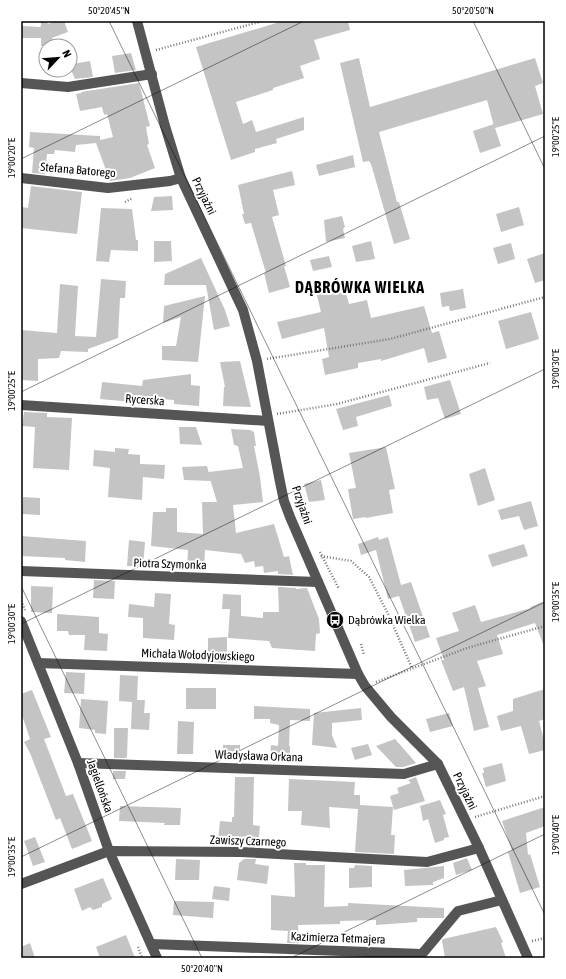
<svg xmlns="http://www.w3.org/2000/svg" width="566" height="979" viewBox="0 0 566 979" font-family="'Asap Condensed',sans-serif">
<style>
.building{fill:#c4c4c4}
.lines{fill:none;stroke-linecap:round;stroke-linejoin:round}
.path{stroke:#777;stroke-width:2.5;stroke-dasharray:1 2;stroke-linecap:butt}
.minor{stroke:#555;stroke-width:10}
.ticks{fill:none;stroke:#000;stroke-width:1;stroke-opacity:0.45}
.labels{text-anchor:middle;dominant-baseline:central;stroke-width:4;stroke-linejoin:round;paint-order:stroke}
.street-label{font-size:12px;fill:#000;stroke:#fff}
.poi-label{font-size:12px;fill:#000;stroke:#fff;text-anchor:start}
.district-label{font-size:16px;font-weight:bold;letter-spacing:1px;fill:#000;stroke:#fff}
.neatline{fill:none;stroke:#000;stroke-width:1.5}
.ticks-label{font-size:10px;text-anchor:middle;fill:#000}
</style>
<rect width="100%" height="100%" fill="#fff"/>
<!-- building -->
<g class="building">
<path d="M41 21H47L48 24 56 21H64L68 32 52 38 55 46H41V38H21V26L40 27 41 26Z"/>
<path d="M283 21H348L350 30 314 40 320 59 300 66 304 78 273 88V90L236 102 243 124 252 120 256 132 304 117V130L276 139 277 143 255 149V152L231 160 196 47Z"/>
<path d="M131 53 136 70 115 73 112 56Z"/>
<path d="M359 58 370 107 535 58 543 83 535 86 543 114 495 128 501 146 480 153 473 131 494 124V126L487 100 379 132 397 202H399L410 239 394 244 371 164 369 161 363 162 340 63Z"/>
<path d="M90 61 93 77 75 79 71 70H73L72 64Z"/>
<path d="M139 83 150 126 146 127 149 144 147 145 155 168 130 178 110 181 96 143 76 145 75 152 55 150 54 154H47L45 174 32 173 34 148 29 147 30 132 100 136V140L113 137 107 114 104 115 102 107 80 111 76 94 82 93 81 92Z"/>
<path d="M353 155 355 167 319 176 316 165Z"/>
<path d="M292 171 295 185 273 190 279 215 272 217 286 266H284L290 287 269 293 264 273H266L251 223 245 224 242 214H244L238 185Z"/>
<path d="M31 186 82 192 77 234 21 228 22 207 28 208Z"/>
<path d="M172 196 173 210 151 211 154 197Z"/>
<path d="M519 207 524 225 501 232 496 214Z"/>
<path d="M101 208 132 209 136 240H138V251L111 250 109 262 96 261Z"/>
<path d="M342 216 345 227 343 229 345 238 326 242 324 220Z"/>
<path d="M154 241H171L172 261 154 262Z"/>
<path d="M371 241 375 259 356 262 352 246Z"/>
<path d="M511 243 515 259 498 264 493 248Z"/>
<path d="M545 253V280L535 283 527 259Z"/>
<path d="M329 256 332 267 313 271 310 260Z"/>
<path d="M201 258 225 310 230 326 214 330 206 285H164L165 274Z"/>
<path d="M101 279 126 281 125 298H120L118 338 88 349V352L61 351 59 358 38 359V381L21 380V330L57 333 60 284 78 286 75 336 96 337Z"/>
<path d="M344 286 349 304 367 300 371 318 424 306 432 333 439 331 447 358 428 363 424 348 381 361V359L358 363V368L325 375 322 359 329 357 324 328 282 339 277 322 321 312 316 292Z"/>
<path d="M463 289 466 308 450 311 449 306 442 307 440 293Z"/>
<path d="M205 296 198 362 162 360V346H176L181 317 163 323 164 306Z"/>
<path d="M531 312 539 339 506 349 498 321Z"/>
<path d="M240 361 251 407 223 406 224 387H225L220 362Z"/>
<path d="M191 374V385L200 386 199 406 174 404V400L134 397 133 402 100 399 102 382 142 386 143 380Z"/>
<path d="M450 380 461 414 445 419 438 398 427 400 424 387Z"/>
<path d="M389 395 392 406 356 417 358 426 343 430 336 409Z"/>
<path d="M24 412 47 413V417L72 418 69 470 33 468 35 427 22 426Z"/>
<path d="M179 427H196L202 445 180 444Z"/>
<path d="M231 429 250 430 254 432 256 446H254L260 477 263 502 233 505 236 533 274 524 284 557 289 556 293 575 278 574V571L264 573 263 566 255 567 254 561 245 563 241 554 205 550 204 568 187 567 188 550 151 546 153 512H166V508H177V532L203 534 202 502H217L208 472 243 468 238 446 234 445Z"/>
<path d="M386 447 395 489 389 490 393 513 366 518V517L353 519 348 489 356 488 349 453Z"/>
<path d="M115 448 129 449 128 454 140 455V464L165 465 164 479 143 477 142 500 108 497 110 468 93 466 94 450 115 452Z"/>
<path d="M207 466 211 481 184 480 182 467Z"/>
<path d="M485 468 495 500 478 506 469 474Z"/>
<path d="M321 480 325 500 309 502 304 484Z"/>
<path d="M23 497 40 498V515L22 514Z"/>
<path d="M531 501 538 526 524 530 519 516 501 520 498 510Z"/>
<path d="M21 536 86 541 85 562 65 560V558L21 556Z"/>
<path d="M378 537 379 540 388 537 401 585 411 582 430 637 415 642 399 596 388 599 376 550 361 555 358 544Z"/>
<path d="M129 540 145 542 143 567 127 566Z"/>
<path d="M524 544 528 556 492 567 488 555Z"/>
<path d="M94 580 115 581 114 599 93 598Z"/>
<path d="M31 586 53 587 52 613 31 612Z"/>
<path d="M278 587 296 588V589L307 588 319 619 320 633 316 634 315 651 272 648 269 641 228 638 230 609H222L223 594 241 595V616L263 618V612H279Z"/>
<path d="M155 593 171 594 169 624 175 625 174 640 143 638V618L128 617 129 604 154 607Z"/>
<path d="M545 601V645L544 646 535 623 497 635 503 654 477 661 486 686 478 688 489 727 474 731 464 687 453 691 441 660H444L436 638 459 631 452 613 475 605 481 622 531 608 530 607Z"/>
<path d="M57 614 99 617V633L108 634 107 651 84 650 85 635H69L68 631H57Z"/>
<path d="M227 637V663L208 662V638Z"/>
<path d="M66 672 85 673 84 694 64 693Z"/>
<path d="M120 675 138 676 137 700H145L144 713H150L149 730 131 729 132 702 119 701Z"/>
<rect x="186" y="688" width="30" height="21"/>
<path d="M545 689V719L539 721 545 744V750L529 754 521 726 501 731 497 716 513 711V699Z"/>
<path d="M32 690 51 737 44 739 66 796 73 794 92 841 72 849 60 818 56 820 30 753 24 742 30 739 21 712V694Z"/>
<path d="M81 699 108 701 106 734 95 733V730L79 728Z"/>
<path d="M254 706 310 709V721L290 720 289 746H290V763L270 761 271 745 278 746 279 725 270 723V719H254Z"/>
<path d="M361 708 362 720 332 723V735L337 748 312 745 314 713Z"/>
<path d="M449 713 453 726 430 732 426 719Z"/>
<path d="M178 721 194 722 193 754H177Z"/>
<path d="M114 728H128L127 757 126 758H114Z"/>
<path d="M395 739 416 763 403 767H396L376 746Z"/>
<path d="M368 744 372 755 355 760 351 748Z"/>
<path d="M223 745H240V761L223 760Z"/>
<path d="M502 763 506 781 486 787 482 773H484L483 768Z"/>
<path d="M113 771H126L125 779H113Z"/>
<path d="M235 777H254L253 825 260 826 258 845 218 840 220 821 232 822V817H234Z"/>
<path d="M416 777 425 801 394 810 390 796 399 793 397 788 411 783 408 780Z"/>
<path d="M289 779 355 782 354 795H360V805L393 807 391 835H395L394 854 355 852 358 809 329 807 330 828 301 825 302 811H288Z"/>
<path d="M440 800 446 814 443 815 449 837 444 838V840L435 843 428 819 423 821 420 806Z"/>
<path d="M120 806 181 808 180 825H164L165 823 119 821Z"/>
<path d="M545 807V826L526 833 528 855 530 854 540 887 520 893 508 852 512 851 502 821Z"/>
<path d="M35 837 45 862 33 866 24 841Z"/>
<path d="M467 858 472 870 456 875 453 863Z"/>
<path d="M176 859 200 860 199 880H175Z"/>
<path d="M244 859H256L255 864 269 866 267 884 237 880 239 863Z"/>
<path d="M294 863H306V865H325L324 907 348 906V903L444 908V918H417V922L376 925V920L340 921V924L298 925 299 943H287L288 931 271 930V895L295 897Z"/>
<path d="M355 865 372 866V887L349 888V868H354Z"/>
<path d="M444 866V878L433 882V885L405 886 404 870Z"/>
<path d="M103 878 112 899 102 904V907L93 910 90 907 82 911 74 889Z"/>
<path d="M214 886 230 888 229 901 212 899Z"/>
<path d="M174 901 214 902 213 918 173 915Z"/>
<path d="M496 927 503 942 501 943 506 958H445L442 941 443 939Z"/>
<path d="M126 935 135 958H100L96 947Z"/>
<path d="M30 943 35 958H21V947Z"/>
</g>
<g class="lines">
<!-- path -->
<g class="path">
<path d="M156 50 263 21"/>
<path d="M125 202 133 198"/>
<path d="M267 359 390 339 545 297"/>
<path d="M277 414 337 404 490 363"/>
<path d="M320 552 339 589"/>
<path d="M321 556 351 561 369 577 388 614 412 668"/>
<path d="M21 601 25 610"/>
<path d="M361 644 364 655"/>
<path d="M376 682 467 648 545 626"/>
<path d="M475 817 545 796"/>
<path d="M532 941 545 938"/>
<path d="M138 947 142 958"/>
</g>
<!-- minor -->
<g class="minor">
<path d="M137 21 165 126 181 178 243 310 257 361 280 482 284 501 290 517 358 674 365 686 391 717 438 764 479 848 528 958"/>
<path d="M21 83 68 87 152 74"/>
<path d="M21 178 108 188 170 181 181 178"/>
<path d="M21 405 268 421"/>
<path d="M21 571 318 582"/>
<path d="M21 621 78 763 109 851 157 958"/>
<path d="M38 663 358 674"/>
<path d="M78 763 404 774 438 764"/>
<path d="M21 884 109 851 241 852 427 862 479 848"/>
<path d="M151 944 422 954 458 911 502 900"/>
</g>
</g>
<!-- ticks -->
<path class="ticks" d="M109 21 545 915M473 21 545 169M21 159 304 21M21 392 545 136M21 586 202 958M21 624 545 369M21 857 545 602M291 958 545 834"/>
<!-- icons -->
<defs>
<symbol id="bus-disc" viewBox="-11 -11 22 22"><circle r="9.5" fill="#000" stroke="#fff"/><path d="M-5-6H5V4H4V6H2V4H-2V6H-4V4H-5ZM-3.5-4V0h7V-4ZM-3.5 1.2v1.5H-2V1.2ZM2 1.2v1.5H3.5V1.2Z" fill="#fff"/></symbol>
</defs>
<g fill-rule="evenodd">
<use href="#bus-disc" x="325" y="610" width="20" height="20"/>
</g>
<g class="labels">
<!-- street labels -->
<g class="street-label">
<text transform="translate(78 170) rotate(5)">Stefana Batorego</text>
<text transform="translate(204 196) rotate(64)">Przyjaźni</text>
<text transform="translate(145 400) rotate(4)">Rycerska</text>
<text transform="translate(302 505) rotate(71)">Przyjaźni</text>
<text transform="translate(170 564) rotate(2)">Piotra Szymonka</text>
<text transform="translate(198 655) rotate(2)">Michała Wołodyjowskiego</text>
<text transform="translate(259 756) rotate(2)">Władysława Orkana</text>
<text transform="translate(100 786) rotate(70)">Jagiellońska</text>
<text transform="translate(465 791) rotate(64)">Przyjaźni</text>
<text transform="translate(248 841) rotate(2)">Zawiszy Czarnego</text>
<text transform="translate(338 938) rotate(2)">Kazimierza Tetmajera</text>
</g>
<!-- poi labels -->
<g class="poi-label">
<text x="348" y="620">Dąbrówka Wielka</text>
</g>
<!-- district labels -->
<g class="district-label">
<text x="360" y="287">DĄBRÓWKA WIELKA</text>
</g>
</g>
<!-- border -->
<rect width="566" height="979" fill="none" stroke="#ffffff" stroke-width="44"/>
<!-- north arrow -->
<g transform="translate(58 58) rotate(64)"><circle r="19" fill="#ffffff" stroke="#999999"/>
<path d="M0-3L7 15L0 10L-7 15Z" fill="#000000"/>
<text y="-6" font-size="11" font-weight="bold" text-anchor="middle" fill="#000000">N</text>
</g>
<rect x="22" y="22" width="522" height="935" class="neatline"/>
<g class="ticks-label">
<text x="109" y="14">50°20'45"N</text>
<text x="473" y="14">50°20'50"N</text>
<text transform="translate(555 137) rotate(-90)" y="4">19°00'25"E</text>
<text transform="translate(11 158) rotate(-90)" y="4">19°00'20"E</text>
<text transform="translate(555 369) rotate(-90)" y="4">19°00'30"E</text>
<text transform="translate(11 391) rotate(-90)" y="4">19°00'25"E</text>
<text transform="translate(555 602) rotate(-90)" y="4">19°00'35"E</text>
<text transform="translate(11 624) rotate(-90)" y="4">19°00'30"E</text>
<text transform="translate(555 835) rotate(-90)" y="4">19°00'40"E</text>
<text transform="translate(11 857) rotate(-90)" y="4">19°00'35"E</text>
<text x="202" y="972">50°20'40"N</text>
</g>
</svg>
